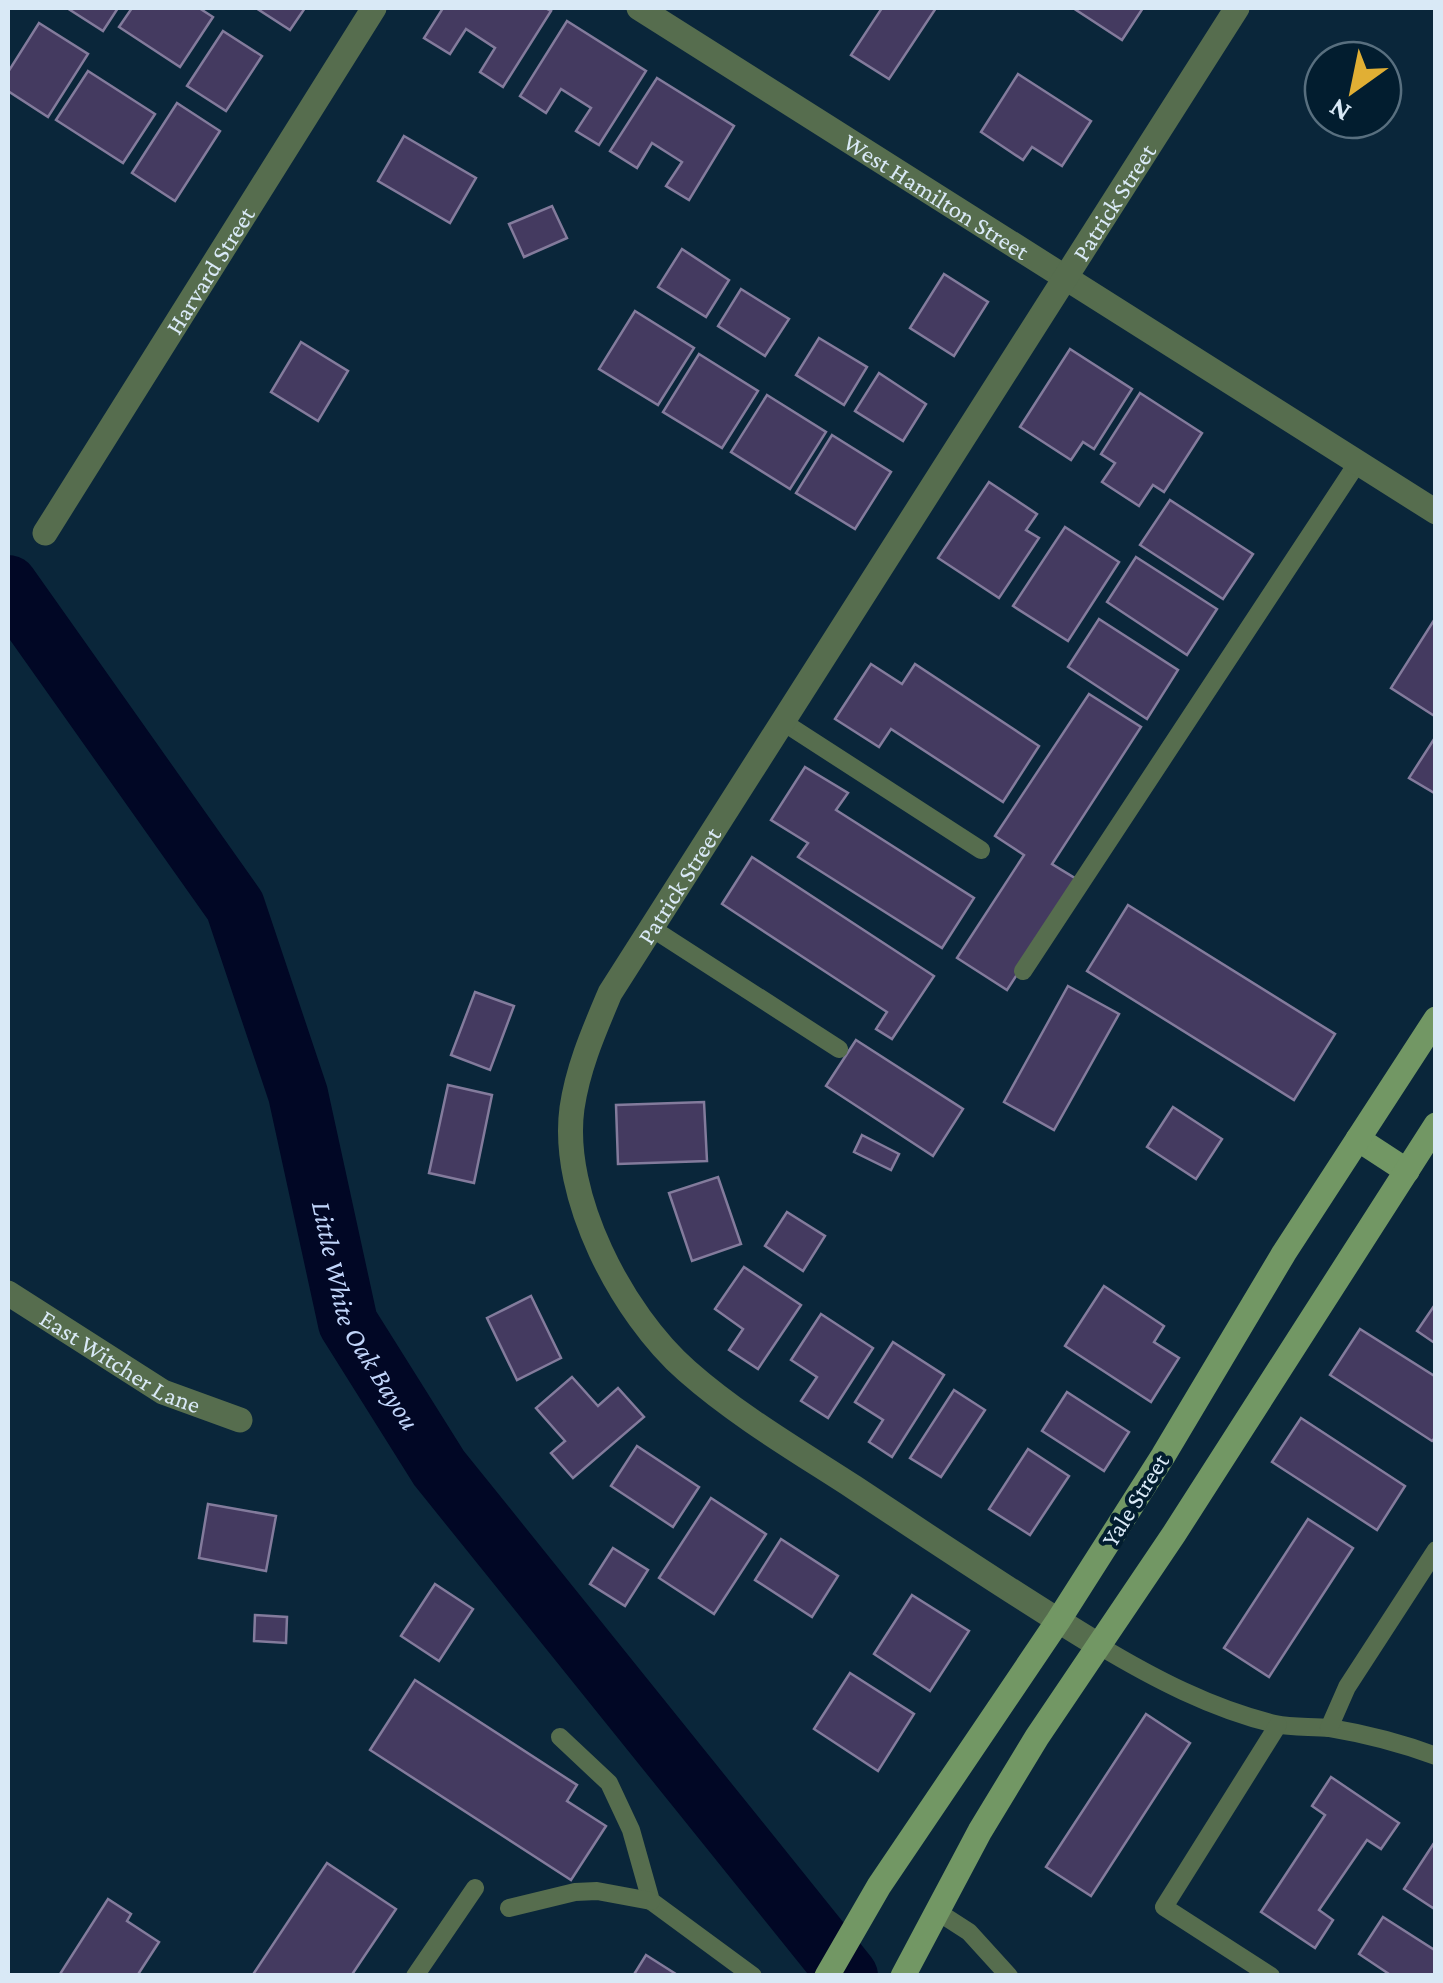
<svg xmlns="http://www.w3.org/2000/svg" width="1443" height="1983" viewBox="0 0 1443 1983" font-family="'Crimson Pro',serif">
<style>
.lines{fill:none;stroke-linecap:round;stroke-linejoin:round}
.river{stroke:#010725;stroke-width:60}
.building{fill:#443a60;stroke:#837b9c;stroke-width:2.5}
.lane{stroke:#566d4e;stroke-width:18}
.street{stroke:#566d4e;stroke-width:25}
.secondary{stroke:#729764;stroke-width:25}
.labels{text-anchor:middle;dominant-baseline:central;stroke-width:8;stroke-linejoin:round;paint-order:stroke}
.street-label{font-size:25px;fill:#d9e9f6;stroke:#021d2f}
.water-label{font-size:28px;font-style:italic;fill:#c1d5fa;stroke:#021d2f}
</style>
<rect width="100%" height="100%" fill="#0a263a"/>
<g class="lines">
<!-- river -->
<path class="river" id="s1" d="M8 585 235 906 298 1094 348 1323 439 1468 848 1976"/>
</g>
<!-- building -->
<g class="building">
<path d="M67 8H118L103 31Z"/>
<path d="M132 8H199L213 17 180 67 119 27Z"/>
<path d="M256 8H305L290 30Z"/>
<path d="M443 8H545L551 11 503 87 480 72 495 48 466 29 450 54 424 38Z"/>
<path d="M882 8H936L889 79 851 55Z"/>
<path d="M1073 8H1143L1122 40Z"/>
<path d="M567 21 646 71 599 145 576 131 591 108 561 89 546 113 520 96Z"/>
<path d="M39 23 88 54 48 117 8 91V72Z"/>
<path d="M223 31 262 56 226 111 187 86Z"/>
<path d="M88 71 155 114 123 163 56 120Z"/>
<path d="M1018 74 1091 121 1062 166 1032 147 1023 160 981 132Z"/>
<path d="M657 78 734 126 689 200 666 186 682 162 652 143 637 168 610 151Z"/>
<path d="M177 103 220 131 175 201 132 173Z"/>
<path d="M404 136 476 178 450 223 378 181Z"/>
<path d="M552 206 567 238 524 257 509 224Z"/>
<path d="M682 249 729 280 706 317 658 287Z"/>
<path d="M944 274 988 302 954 356 910 328Z"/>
<path d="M741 289 789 319 765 356 718 326Z"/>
<path d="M635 311 694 348 658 405 599 369Z"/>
<path d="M819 338 867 367 844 405 796 375Z"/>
<path d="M301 342 348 371 318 421 271 392Z"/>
<path d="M1070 349 1132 389 1094 449 1083 442 1071 460 1020 427Z"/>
<path d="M699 354 758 391 722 448 663 412Z"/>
<path d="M879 373 926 404 903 441 855 411Z"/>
<path d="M1140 393 1202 433 1164 492 1153 485 1139 506 1102 482 1115 463 1101 454Z"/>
<path d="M767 395 826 432 790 489 731 452Z"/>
<path d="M832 435 891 472 855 529 796 493Z"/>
<path d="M989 482 1037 514 1026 530 1039 538 999 598 938 558Z"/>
<path d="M1170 500 1253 554 1223 599 1140 545Z"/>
<path d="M1065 527 1119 562 1068 641 1013 606Z"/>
<path d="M1136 557 1217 609 1187 655 1107 602Z"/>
<path d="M1436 617V717L1391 688Z"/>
<path d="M1099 619 1178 670 1147 719 1068 667Z"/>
<path d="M871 664 902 684 915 664 1039 746 1003 802 891 729 879 747 835 719Z"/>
<path d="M1089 694 1141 727 1052 864 1078 880 1007 990 957 958 1024 855 995 836Z"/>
<path d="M1436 736V794L1409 778Z"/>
<path d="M805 767 848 793 836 810 974 898 942 948 798 857 808 843 771 820Z"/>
<path d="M752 857 934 976 892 1039 876 1029 887 1012 722 904Z"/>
<path d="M1128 905 1335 1034 1294 1100 1087 971Z"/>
<path d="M1068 986 1119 1014 1054 1130 1004 1102Z"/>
<path d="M475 992 514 1006 490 1070 451 1055Z"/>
<path d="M856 1040 963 1109 933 1156 826 1086Z"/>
<path d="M448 1085 492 1095 474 1183 429 1173Z"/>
<path d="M704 1102 707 1161 618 1164 616 1105Z"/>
<path d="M1173 1107 1222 1139 1196 1179 1147 1147Z"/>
<path d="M862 1135 899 1154 891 1170 854 1152Z"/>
<path d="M718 1177 741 1244 692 1261 669 1193Z"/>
<path d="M787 1212 825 1236 803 1271 765 1246Z"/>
<path d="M744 1267 801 1305 758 1369 729 1350 743 1329 715 1309Z"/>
<path d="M1104 1286 1164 1326 1154 1342 1179 1358 1151 1402 1065 1346Z"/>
<path d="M531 1296 561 1358 517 1380 487 1318Z"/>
<path d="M1436 1303V1344L1417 1331Z"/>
<path d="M821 1314 873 1348 828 1418 801 1401 817 1377 791 1360Z"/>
<path d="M1360 1329 1436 1377V1437L1432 1441 1330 1375Z"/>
<path d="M893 1342 944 1375 892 1457 869 1442 883 1420 855 1402Z"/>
<path d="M572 1377 598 1406 618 1388 644 1417 573 1478 551 1453 565 1441 536 1408Z"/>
<path d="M954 1390 985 1410 941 1477 910 1458Z"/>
<path d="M1067 1392 1129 1432 1104 1471 1042 1431Z"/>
<path d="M1301 1418 1405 1486 1377 1530 1272 1462Z"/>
<path d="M637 1446 699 1487 673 1527 611 1486Z"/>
<path d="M1028 1449 1069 1476 1030 1535 989 1509Z"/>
<path d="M711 1498 766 1534 714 1614 659 1578Z"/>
<path d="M208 1504 276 1516 266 1571 199 1558Z"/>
<path d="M1308 1519 1353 1548 1269 1677 1224 1648Z"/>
<path d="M781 1539 838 1576 812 1617 755 1580Z"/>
<path d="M613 1548 648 1570 625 1606 590 1584Z"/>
<path d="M435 1584 473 1609 439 1661 401 1636Z"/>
<path d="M912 1595 969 1631 930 1691 874 1654Z"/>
<path d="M255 1615 287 1617 286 1643 254 1641Z"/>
<path d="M850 1673 914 1714 878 1771 814 1729Z"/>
<path d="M415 1680 577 1785 567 1801 606 1826 571 1880 370 1750Z"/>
<path d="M1146 1714 1190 1743 1091 1896 1046 1867Z"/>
<path d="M1331 1777 1399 1823 1381 1849 1367 1840 1319 1910 1333 1920 1315 1948 1261 1912 1325 1815 1312 1806Z"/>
<path d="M1436 1840V1904L1433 1908 1404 1889Z"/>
<path d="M327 1863 396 1909 351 1976H252Z"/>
<path d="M108 1899 131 1914 127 1921 159 1942 137 1976H62L60 1974Z"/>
<path d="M1383 1917 1436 1951V1976H1392L1359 1954Z"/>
<path d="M646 1955 679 1976H633Z"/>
</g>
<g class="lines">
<!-- lane -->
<g class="lane">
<path d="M783 722 981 850"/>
<path d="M653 929 839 1049"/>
<path d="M1023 971 1358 462"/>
<path d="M1098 1645C1153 1678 1212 1709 1275 1724 1293 1728 1312 1726 1330 1728 1366 1734 1401 1743 1436 1756"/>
<path d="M1329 1728 1347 1687 1436 1550"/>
<path d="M560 1737 609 1783 631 1830 651 1901 753 1976"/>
<path d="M509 1908 575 1892 597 1891 651 1901"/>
<path d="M938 1912 969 1932 1009 1976"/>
<path d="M415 1976 475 1888"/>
<path d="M1271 1976 1164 1907 1278 1725"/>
</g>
<!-- street -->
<g class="street">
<path id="s2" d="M639 8 1436 512"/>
<path id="s3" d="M45 533 374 8"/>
<path id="s4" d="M8 1293 163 1392 240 1420"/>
<path id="s5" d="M1098 1645C1015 1595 935 1541 855 1488 798 1451 738 1416 687 1371 622 1314 560 1196 572 1108 578 1067 594 1031 610 993L1237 8"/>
</g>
<!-- secondary -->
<g class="secondary">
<path d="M1358 1139 1407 1171"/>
<path d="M827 1976 879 1886 1058 1621 1163 1456 1284 1253 1436 1019"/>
<path d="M903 1976 980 1831 1037 1737 1174 1534 1436 1125"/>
</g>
</g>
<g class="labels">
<!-- street labels -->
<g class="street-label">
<text stroke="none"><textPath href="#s2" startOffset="352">West Hamilton Street</textPath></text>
<text stroke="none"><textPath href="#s5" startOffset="1850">Patrick Street</textPath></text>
<text stroke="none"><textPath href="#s3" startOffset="310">Harvard Street</textPath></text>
<text stroke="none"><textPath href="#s5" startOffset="1040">Patrick Street</textPath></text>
<text stroke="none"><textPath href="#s4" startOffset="132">East Witcher Lane</textPath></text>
<text transform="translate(1135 1500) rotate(-58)">Yale Street</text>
</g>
<!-- water labels -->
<g class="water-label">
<text stroke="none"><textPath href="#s1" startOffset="825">Little White Oak Bayou</textPath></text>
</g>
</g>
<!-- border -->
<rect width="1443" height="1983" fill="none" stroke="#d9e9f6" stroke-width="20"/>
<!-- north arrow -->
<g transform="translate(1353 90) rotate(213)"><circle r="48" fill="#021d2f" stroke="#586f7f" stroke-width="2.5"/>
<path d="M0-8L18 38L0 25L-18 38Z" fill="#e1af34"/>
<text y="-15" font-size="28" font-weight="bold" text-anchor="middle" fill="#d9e9f6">N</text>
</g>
</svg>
